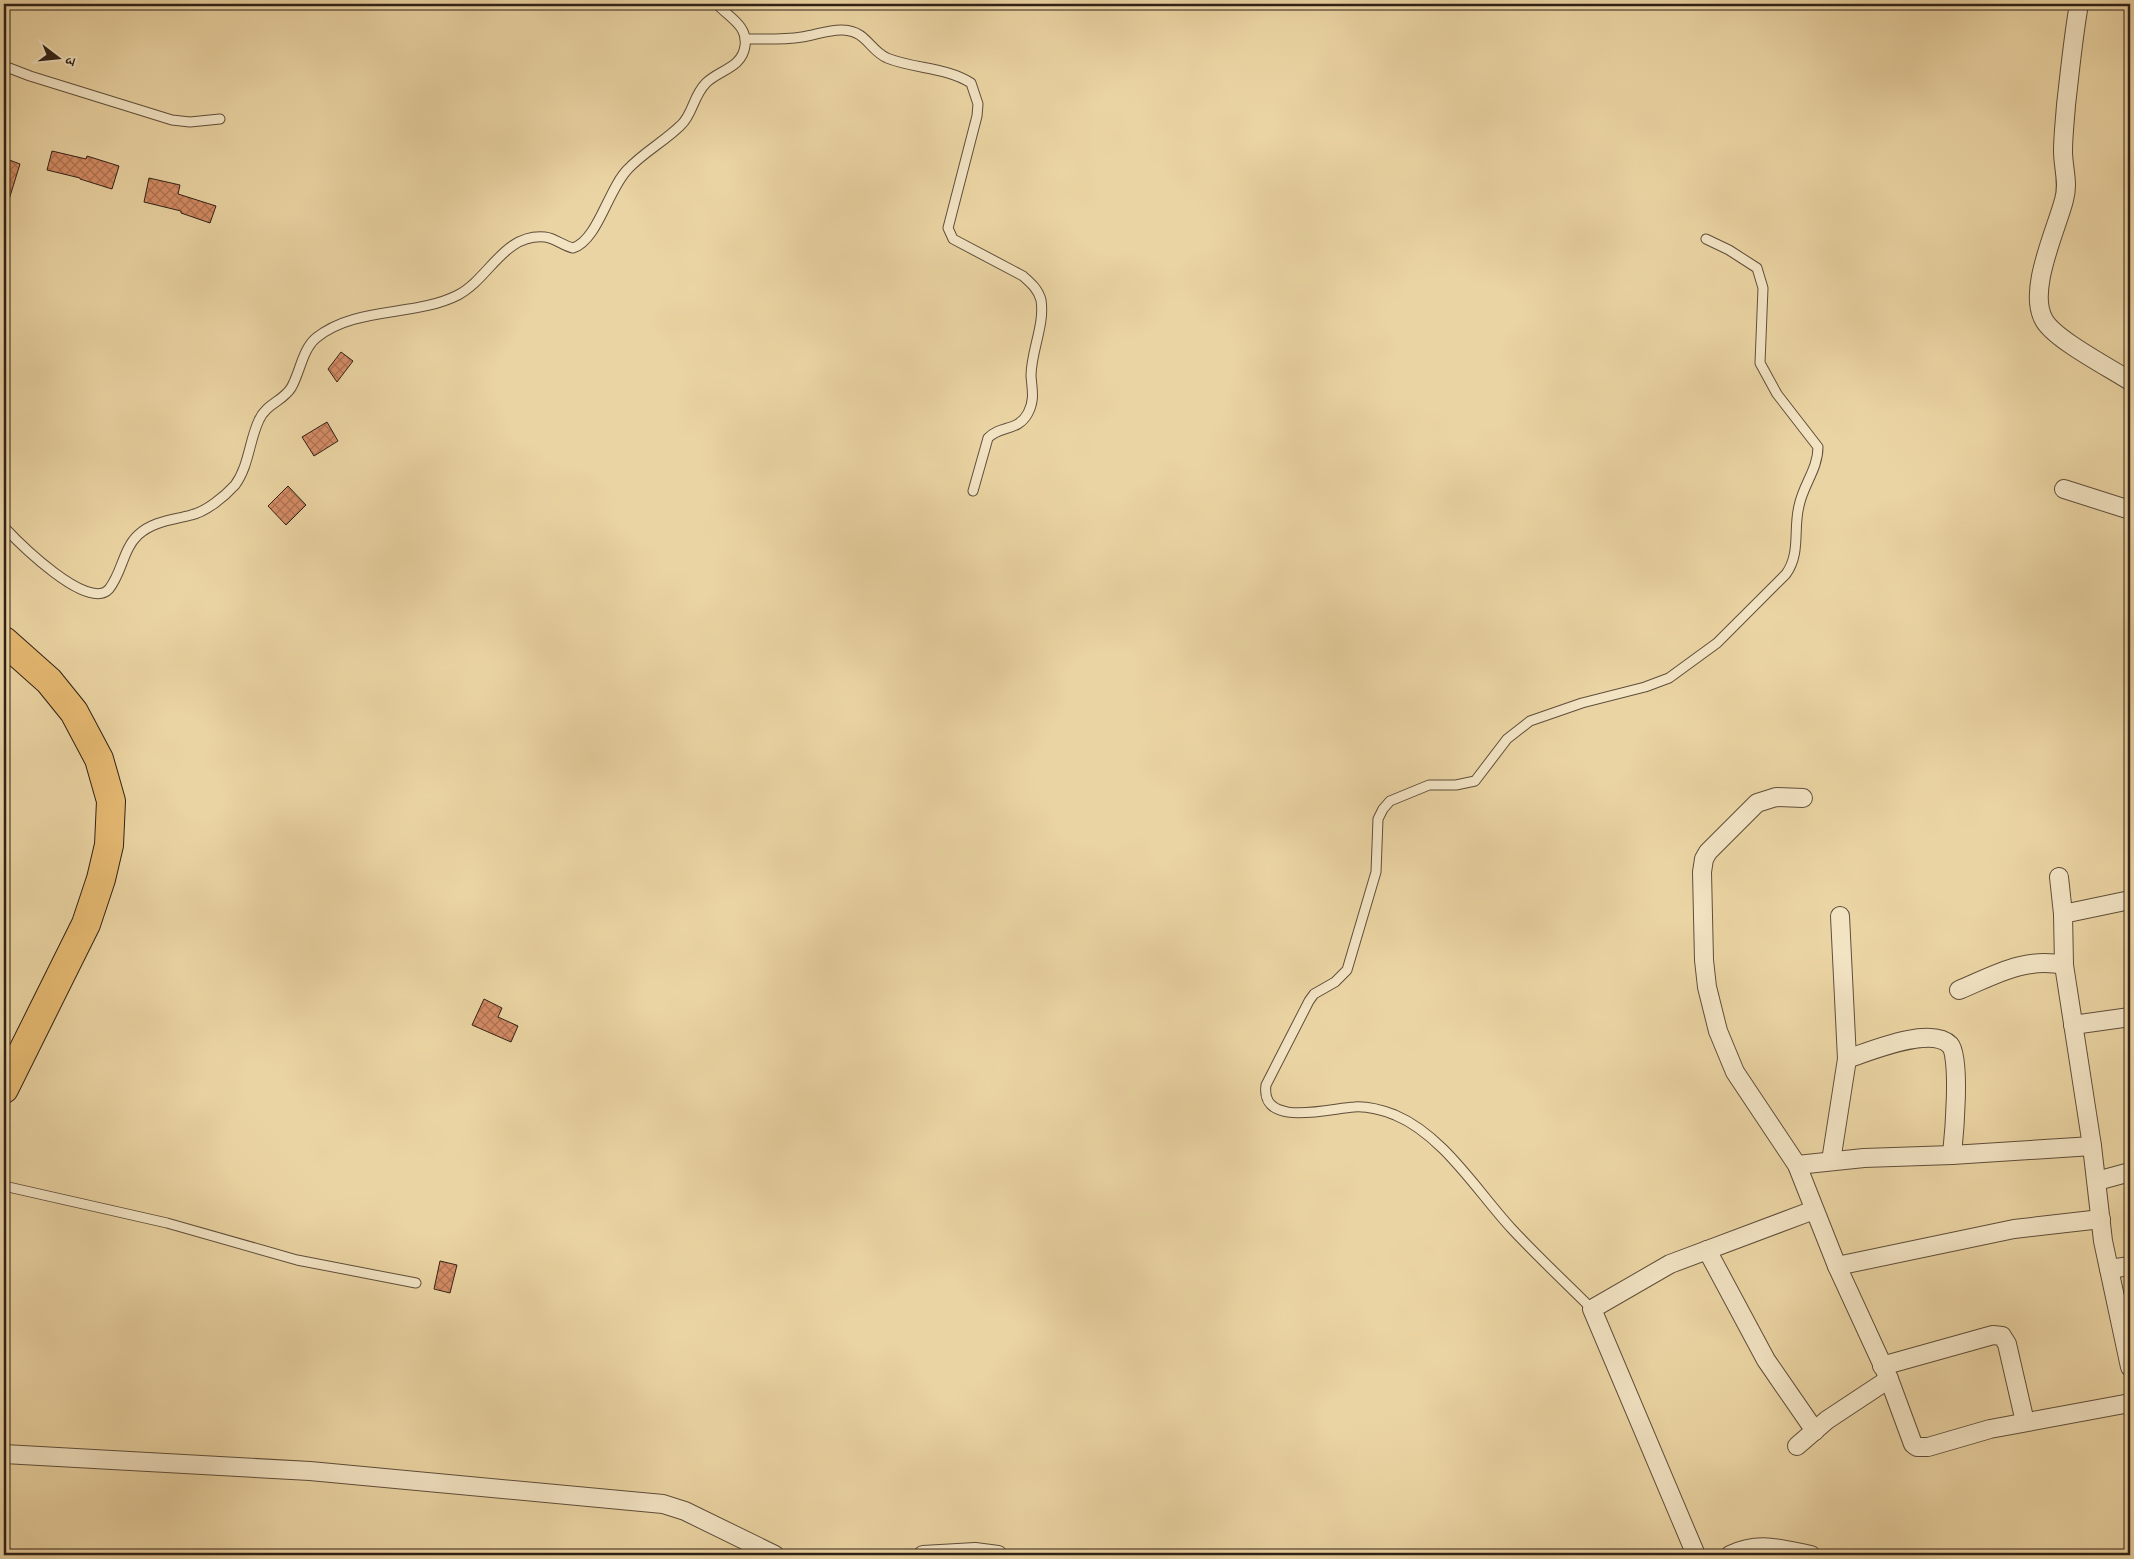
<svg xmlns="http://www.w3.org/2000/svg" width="2134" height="1559" viewBox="0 0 2134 1559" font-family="'IM FELL French Canon','Noto Serif Devanagari',serif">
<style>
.building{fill:url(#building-cross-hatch);stroke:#302117}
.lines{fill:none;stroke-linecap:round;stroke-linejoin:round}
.service-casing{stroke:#5f4e3a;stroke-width:11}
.minor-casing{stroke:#5f4e3a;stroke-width:20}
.trunk-casing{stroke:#302117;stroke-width:30}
.service{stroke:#f2e3c3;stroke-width:9}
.minor{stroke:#f2e3c3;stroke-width:18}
.trunk{stroke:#e6ba72;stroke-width:28}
</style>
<defs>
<pattern id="building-cross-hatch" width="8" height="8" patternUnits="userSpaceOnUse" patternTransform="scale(1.25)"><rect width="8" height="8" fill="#d58c65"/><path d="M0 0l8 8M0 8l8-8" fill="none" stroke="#ad7252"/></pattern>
</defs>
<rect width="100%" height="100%" fill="#ebd4a3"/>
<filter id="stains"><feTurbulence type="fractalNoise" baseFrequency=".004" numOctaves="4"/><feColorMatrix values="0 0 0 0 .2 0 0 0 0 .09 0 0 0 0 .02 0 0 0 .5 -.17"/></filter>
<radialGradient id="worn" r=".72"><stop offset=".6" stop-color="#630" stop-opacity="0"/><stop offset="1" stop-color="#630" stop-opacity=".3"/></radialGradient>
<!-- building -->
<g class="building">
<path d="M52 151 86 159 87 156 119 166 112 189 80 179V178L47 170Z"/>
<path d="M4 158 20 164 7 206H4Z"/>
<path d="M149 178 180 185 178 194 216 206 210 223 181 213V211L144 202Z"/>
<path d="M341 352 353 361 337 382 328 369Z"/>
<path d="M327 422 338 441 314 456 302 437Z"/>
<path d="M288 486 306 505 286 525 268 506Z"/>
<path d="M484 999 502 1008 498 1017 518 1026 511 1042 472 1025Z"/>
<path d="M440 1261 457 1265 450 1293 434 1289Z"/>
</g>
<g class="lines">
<defs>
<g id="service">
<path d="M745 39C764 39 783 40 802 37 816 35 830 29 843 30 867 31 869 50 887 58 914 69 946 67 971 83L978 104 977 116 948 228 953 239 1023 276C1031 283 1038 289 1041 300 1045 325 1031 351 1031 376 1032 389 1035 400 1028 413 1018 432 1000 425 988 438L973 491"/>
<path d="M4 66 30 76 172 120 190 122 220 119"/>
<path d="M4 527C19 543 88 612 109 589 122 573 123 549 138 535 153 521 173 520 191 515 206 512 225 496 235 485 249 466 249 441 259 420 266 404 283 401 291 388 300 373 302 350 316 338 355 306 415 317 458 295 489 279 504 233 545 237 555 238 563 246 573 248 598 240 608 189 628 169 644 152 665 141 681 125 693 114 693 96 706 83 719 70 742 68 745 46 748 25 728 17 717 4"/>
<path d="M4 1186 167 1223 297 1260 416 1283"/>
<path d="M1592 1309C1565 1282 1537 1256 1511 1228 1477 1191 1443 1135 1395 1115 1382 1110 1368 1106 1354 1107 1331 1108 1260 1129 1266 1085L1309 1001 1314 994 1335 982 1347 970 1376 872 1378 819 1383 809 1390 801 1429 785H1456L1475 781 1507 739 1530 721 1582 703 1645 687 1669 678 1717 643 1786 574C1801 553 1793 529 1799 506 1803 485 1818 469 1818 447L1777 394 1760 363 1763 288 1757 268 1729 250 1706 239"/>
</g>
<g id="minor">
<path d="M2079 4C2073 38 2070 71 2066 105 2065 120 2063 136 2063 151 2063 168 2069 183 2064 200 2056 231 2027 291 2044 320 2054 339 2110 368 2130 381"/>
<path d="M2064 489 2130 510"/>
<path d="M1803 798 1776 797 1757 803 1708 852 1704 859 1702 872 1704 960 1707 987 1718 1031 1735 1072 1797 1165 1837 1266 1889 1379 1913 1444 1917 1447H1928L1990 1429 2130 1403"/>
<path d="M2059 877 2063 914 2064 965 2092 1146 2103 1241 2130 1367"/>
<path d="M2063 914 2130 900"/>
<path d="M1959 990C1995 975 2024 957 2064 965"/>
<path d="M2073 1025 2130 1017"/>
<path d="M1847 1059C1868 1052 1931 1025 1950 1045 1961 1057 1954 1136 1952 1155"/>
<path d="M1831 1161 1847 1059 1840 916"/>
<path d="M1797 1165 1864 1158 1952 1155 2092 1146"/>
<path d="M2097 1181 2130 1172"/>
<path d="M1707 1250 1766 1360 1815 1431"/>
<path d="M1837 1266 2014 1229 2101 1219"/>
<path d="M2109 1269 2130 1266"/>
<path d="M1882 1366 1993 1335 2002 1336 2007 1344 2025 1422"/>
<path d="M1797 1446 1827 1420 1889 1379"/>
<path d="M4 1454 310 1471 663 1504 685 1511 775 1555"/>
<path d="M923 1555 975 1552 998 1555"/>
<path d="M1696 1555 1592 1309 1670 1264 1814 1210"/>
<path d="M1730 1555C1759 1541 1780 1549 1811 1555"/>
</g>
<path id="trunk" d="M4 641 49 681 74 712 99 759 111 801 109 845 101 879 86 924 4 1089"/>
</defs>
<!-- service casing -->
<use href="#service" class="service-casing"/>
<!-- minor casing -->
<use href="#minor" class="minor-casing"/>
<!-- trunk casing -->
<use href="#trunk" class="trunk-casing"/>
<!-- service -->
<use href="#service" class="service"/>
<!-- minor -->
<use href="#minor" class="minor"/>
<!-- trunk -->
<use href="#trunk" class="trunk"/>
</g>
<!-- margin -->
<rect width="2134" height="1559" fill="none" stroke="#ebd4a3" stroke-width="20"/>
<rect x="5" y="5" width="2124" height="1549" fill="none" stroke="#302117" stroke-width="2.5"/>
<rect x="10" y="10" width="2114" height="1539" fill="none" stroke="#302117"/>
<!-- north arrow -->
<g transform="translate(58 58) rotate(106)" stroke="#f2e3c3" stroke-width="4" paint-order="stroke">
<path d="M0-4L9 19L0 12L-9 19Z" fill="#302117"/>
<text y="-8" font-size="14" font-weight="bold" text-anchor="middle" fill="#302117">उ</text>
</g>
<rect width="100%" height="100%" filter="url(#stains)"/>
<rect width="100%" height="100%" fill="url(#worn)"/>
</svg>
